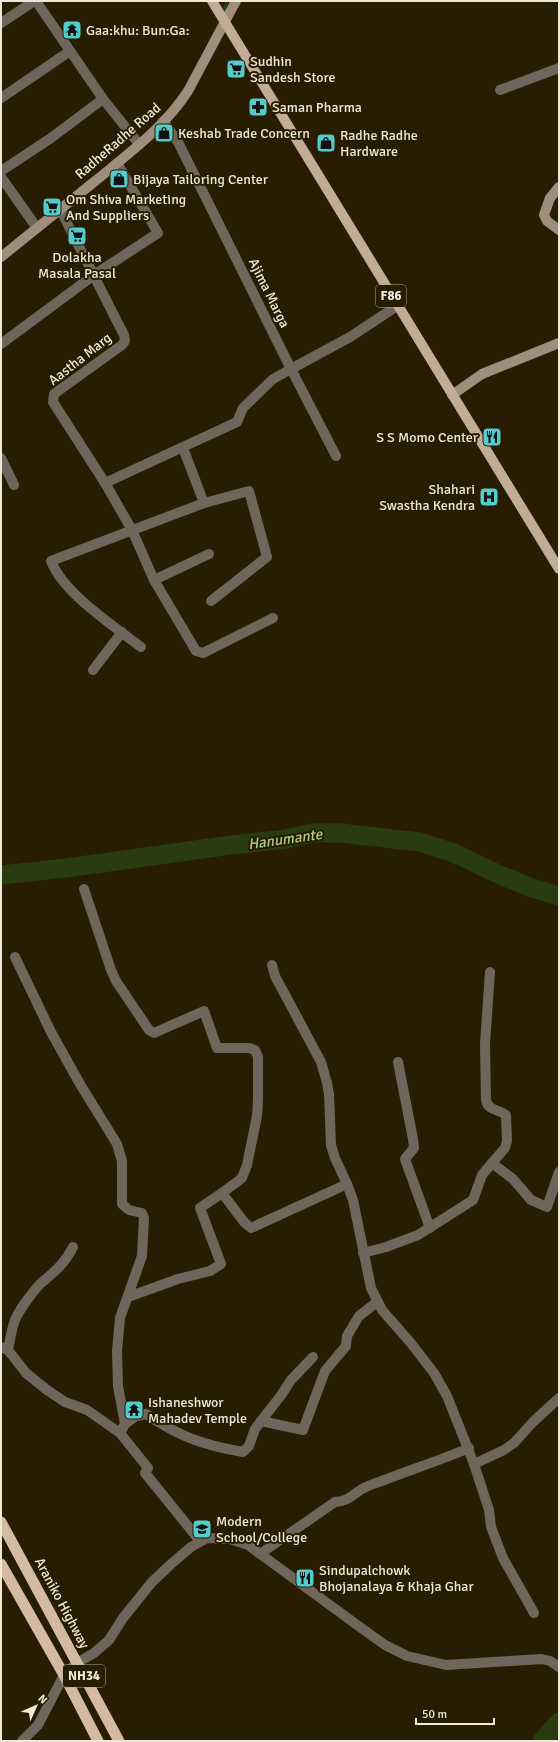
<svg xmlns="http://www.w3.org/2000/svg" width="560" height="1742" viewBox="0 0 560 1742" font-family="Signika,sans-serif">
<style>
.lines{fill:none;stroke-linecap:round;stroke-linejoin:round}
.stream{stroke:#293c0f;stroke-width:3}
.river{stroke:#293c0f;stroke-width:19}
.minor{stroke:#70655b;stroke-width:10}
.tertiary{stroke:#70655b;stroke-width:10}
.secondary{stroke:#9f8d7d;stroke-width:10}
.primary{stroke:#c3ac97;stroke-width:10}
.trunk{stroke:#d4baa3;stroke-width:11}
.labels{text-anchor:middle;dominant-baseline:central;stroke-width:4;stroke-linejoin:round;paint-order:stroke}
.shield{fill:#281d02;stroke:#b3ab98;stroke-width:1}
.shield-label{font-size:13px;font-weight:bold;fill:#efe8d8}
.poi-label{font-size:14px;fill:#efe8d8;stroke:#281d02;text-anchor:start}
.street-label{font-size:14px;fill:#efe8d8;stroke:#281d02}
.water-label{font-size:15px;font-style:italic;fill:#aacd86;stroke:#281d02}
</style>
<rect width="100%" height="100%" fill="#281d02"/>
<g class="lines">
<!-- stream -->
<path class="stream" d="M223 13 227 1"/>
<!-- river -->
<g class="river">
<path d="M1 875 66 868 224 846 286 839 312 833H341L420 842 454 853 500 875 535 889 559 896"/>
<path d="M542 1741 559 1722"/>
</g>
<!-- minor -->
<g class="minor">
<path d="M36 1 103 99 139 144"/>
<path d="M1 23 34 1"/>
<path d="M500 90 559 68"/>
<path d="M1 98 70 51"/>
<path d="M1 171 51 138 103 99"/>
<path d="M1 177 37 228"/>
<path d="M60 209 124 335 125 341 122 345 54 394 53 402 105 483 132 530 154 580 196 651 203 653 273 618"/>
<path d="M1 344 94 275 158 233 117 163"/>
<path d="M183 448 204 503"/>
<path d="M1 458 14 485"/>
<path d="M105 483 237 422 243 408 273 379 291 369 336 456"/>
<path d="M154 580 209 554"/>
<path d="M141 647C114 626 63 593 51 561L204 503 249 491 267 557 211 601"/>
<path d="M93 670 122 632"/>
<path d="M84 889 111 970 116 981 149 1030 154 1033 204 1011 217 1048H249L255 1050 258 1057V1100L257 1116 247 1165 242 1178 222 1193 244 1222 251 1228 347 1184"/>
<path d="M15 957 51 1032 80 1084 117 1144 122 1161V1204L129 1210 142 1213 144 1218 142 1256 120 1318 117 1351 118 1386 125 1424 120 1433"/>
<path d="M272 965 275 976 321 1062 327 1083 329 1094 331 1145 335 1158 347 1184 353 1200 371 1288 382 1310 410 1342 434 1373 447 1396 474 1464 489 1510 491 1527 503 1558 534 1613"/>
<path d="M490 972 485 1044 486 1100C488 1111 499 1109 506 1115L507 1141 505 1148 492 1163"/>
<path d="M398 1062 413 1139 414 1148 405 1159 430 1228"/>
<path d="M363 1253 386 1247 418 1235 473 1200 482 1175 492 1163 513 1179 531 1200 547 1207 559 1172"/>
<path d="M128 1297 178 1279 210 1271 221 1264 200 1208 222 1193"/>
<path d="M1 1347 8 1350 26 1373 47 1390 65 1402 87 1410 120 1433 148 1468 145 1473 200 1541"/>
<path d="M8 1350C10 1341 11 1332 14 1323 17 1312 32 1293 40 1284 54 1272 64 1265 73 1247"/>
<path d="M261 1421 303 1430 325 1371 346 1346 347 1336 359 1316 377 1302"/>
<path d="M125 1424 136 1416 146 1414C180 1437 203 1445 243 1452L249 1446 255 1429 282 1394 291 1380 313 1357"/>
<path d="M474 1464 504 1450 514 1443 533 1422 559 1398"/>
<path d="M260 1554 335 1502C351 1500 350 1496 362 1489 367 1486 373 1484 379 1482 409 1470 439 1461 469 1448"/>
<path d="M22 1741 38 1725 64 1675 77 1663 94 1653 109 1640 123 1618 152 1582 170 1565 191 1547 207 1538 230 1539 248 1545 364 1630 385 1645 407 1656 446 1665 542 1659 550 1661 559 1667"/>
</g>
<!-- tertiary -->
<path class="tertiary" d="M163 121 178 142 291 369 350 337 397 306"/>
<!-- secondary -->
<g class="secondary">
<path d="M559 187 550 198 544 215 547 221 559 230"/>
<path d="M1 257C32 232 63 207 94 182 127 155 165 127 188 91L236 1"/>
<path d="M452 395 482 374 559 343"/>
</g>
<!-- primary -->
<path class="primary" d="M212 1 559 569"/>
<!-- trunk -->
<g class="trunk">
<path d="M1 1522 119 1741"/>
<path d="M1 1564 64 1675 98 1741"/>
</g>
</g>
<!-- icons -->
<defs>
<symbol id="temple-square" viewBox="-11 -11 22 22"><rect x="-9" y="-9" width="18" height="18" rx="4" fill="#53cdcb" stroke="#281d02"/><path d="M0-6L5-2H3V0L6.5 2.5H4V6H1.5V3h-3V6H-4V2.5H-6.5L-3 0V-2H-5Z" fill="#111"/></symbol>
<symbol id="supermarket-square" viewBox="-11 -11 22 22"><rect x="-9" y="-9" width="18" height="18" rx="4" fill="#53cdcb" stroke="#281d02"/><path d="M-6-5.5h2.5l.6 2H6L4.5 2H-2.5L-4.4-4H-6ZM-1.5 3.2a1.3 1.3 0 1 0 .1 0ZM3 3.2a1.3 1.3 0 1 0 .1 0Z" fill="#111"/></symbol>
<symbol id="pharmacy-square" viewBox="-11 -11 22 22"><rect x="-9" y="-9" width="18" height="18" rx="4" fill="#53cdcb" stroke="#281d02"/><path d="M-2-6h4v4h4v4h-4v4h-4v-4h-4v-4h4Z" fill="#111"/></symbol>
<symbol id="shop-square" viewBox="-11 -11 22 22"><rect x="-9" y="-9" width="18" height="18" rx="4" fill="#53cdcb" stroke="#281d02"/><path d="M-5-2.5h2.3a2.7 3.5 0 0 1 5.4 0H5L5.5 6h-11ZM-1.5-2.5h3a1.5 2.3 0 0 0-3 0Z" fill="#111"/></symbol>
<symbol id="restaurant-square" viewBox="-11 -11 22 22"><rect x="-9" y="-9" width="18" height="18" rx="4" fill="#53cdcb" stroke="#281d02"/><path d="M-5-6h1v4h1v-4h1v4h1v-4h1v5L-1.5 .5V6h-2V.5L-5-1ZM5-6V6H3V1.5H1.5Q1.5-4 5-6Z" fill="#111"/></symbol>
<symbol id="hospital-square" viewBox="-11 -11 22 22"><rect x="-9" y="-9" width="18" height="18" rx="4" fill="#53cdcb" stroke="#281d02"/><path d="M-5-5h3v3.5h4V-5h3V5h-3V1.5h-4V5h-3Z" fill="#111"/></symbol>
<symbol id="university-square" viewBox="-11 -11 22 22"><rect x="-9" y="-9" width="18" height="18" rx="4" fill="#53cdcb" stroke="#281d02"/><path d="M0-5L7-2L0 1L-7-2ZM-4 1L0 2.5L4 1V4Q0 6-4 4Z" fill="#111"/></symbol>
</defs>
<g fill-rule="evenodd">
<use href="#temple-square" x="61" y="19" width="22" height="22"/>
<use href="#supermarket-square" x="225" y="58" width="22" height="22"/>
<use href="#pharmacy-square" x="247" y="96" width="22" height="22"/>
<use href="#shop-square" x="153" y="122" width="22" height="22"/>
<use href="#shop-square" x="315" y="132" width="22" height="22"/>
<use href="#shop-square" x="108" y="168" width="22" height="22"/>
<use href="#supermarket-square" x="41" y="196" width="22" height="22"/>
<use href="#supermarket-square" x="66" y="225" width="22" height="22"/>
<use href="#restaurant-square" x="481" y="426" width="22" height="22"/>
<use href="#hospital-square" x="478" y="486" width="22" height="22"/>
<use href="#temple-square" x="123" y="1399" width="22" height="22"/>
<use href="#university-square" x="191" y="1518" width="22" height="22"/>
<use href="#restaurant-square" x="294" y="1567" width="22" height="22"/>
</g>
<g class="labels">
<!-- shield labels -->
<g class="shield">
<rect x="376" y="285" width="30" height="22" rx="3"/>
<rect x="63" y="1665" width="42" height="22" rx="3"/>
</g>
<g class="shield-label">
<text x="391" y="296">F86</text>
<text x="84" y="1676">NH34</text>
</g>
<!-- poi labels -->
<g class="poi-label">
<text x="86" y="30">Gaa:khu: Bun:Ga:</text>
<text x="250" y="61">Sudhin<tspan x="250" dy="16">Sandesh Store</tspan></text>
<text x="272" y="107">Saman Pharma</text>
<text x="178" y="133">Keshab Trade Concern</text>
<text x="340" y="135">Radhe Radhe<tspan x="340" dy="16">Hardware</tspan></text>
<text x="133" y="179">Bijaya Tailoring Center</text>
<text x="66" y="199">Om Shiva Marketing<tspan x="66" dy="16">And Suppliers</tspan></text>
<text x="77" y="257" text-anchor="middle">Dolakha<tspan x="77" dy="16">Masala Pasal</tspan></text>
<text x="478" y="437" text-anchor="end">S S Momo Center</text>
<text x="475" y="489" text-anchor="end">Shahari<tspan x="475" dy="16">Swastha Kendra</tspan></text>
<text x="148" y="1402">Ishaneshwor<tspan x="148" dy="16">Mahadev Temple</tspan></text>
<text x="216" y="1521">Modern<tspan x="216" dy="16">School/College</tspan></text>
<text x="319" y="1570">Sindupalchowk<tspan x="319" dy="16">Bhojanalaya &amp; Khaja Ghar</tspan></text>
</g>
<!-- street labels -->
<g class="street-label">
<text transform="translate(118 141) rotate(-41)">RadheRadhe Road</text>
<text transform="translate(269 293) rotate(64)">Ajima Marga</text>
<text transform="translate(80 359) rotate(-38)">Aastha Marg</text>
<text transform="translate(62 1603) rotate(62)">Araniko Highway</text>
</g>
<!-- water labels -->
<g class="water-label">
<text transform="translate(285 839) rotate(-8)">Hanumante</text>
</g>
</g>
<!-- border -->
<rect width="560" height="1742" fill="none" stroke="#efe8d8" stroke-width="4"/>
<!-- north arrow -->
<g transform="translate(36 1706) rotate(45)" stroke="#281d02" stroke-width="3" paint-order="stroke">
<path d="M0-3L7 15L0 10L-7 15Z" fill="#efe8d8"/>
<text y="-6" font-size="11" font-weight="bold" text-anchor="middle" fill="#efe8d8">N</text>
</g>
<!-- scale -->
<path d="M416 1718v6h78v-6" fill="none" stroke="#efe8d8" stroke-width="2"/>
<text x="422" y="1718" font-size="12" fill="#efe8d8" stroke="#281d02" stroke-width="3" paint-order="stroke">50 m</text>
</svg>
